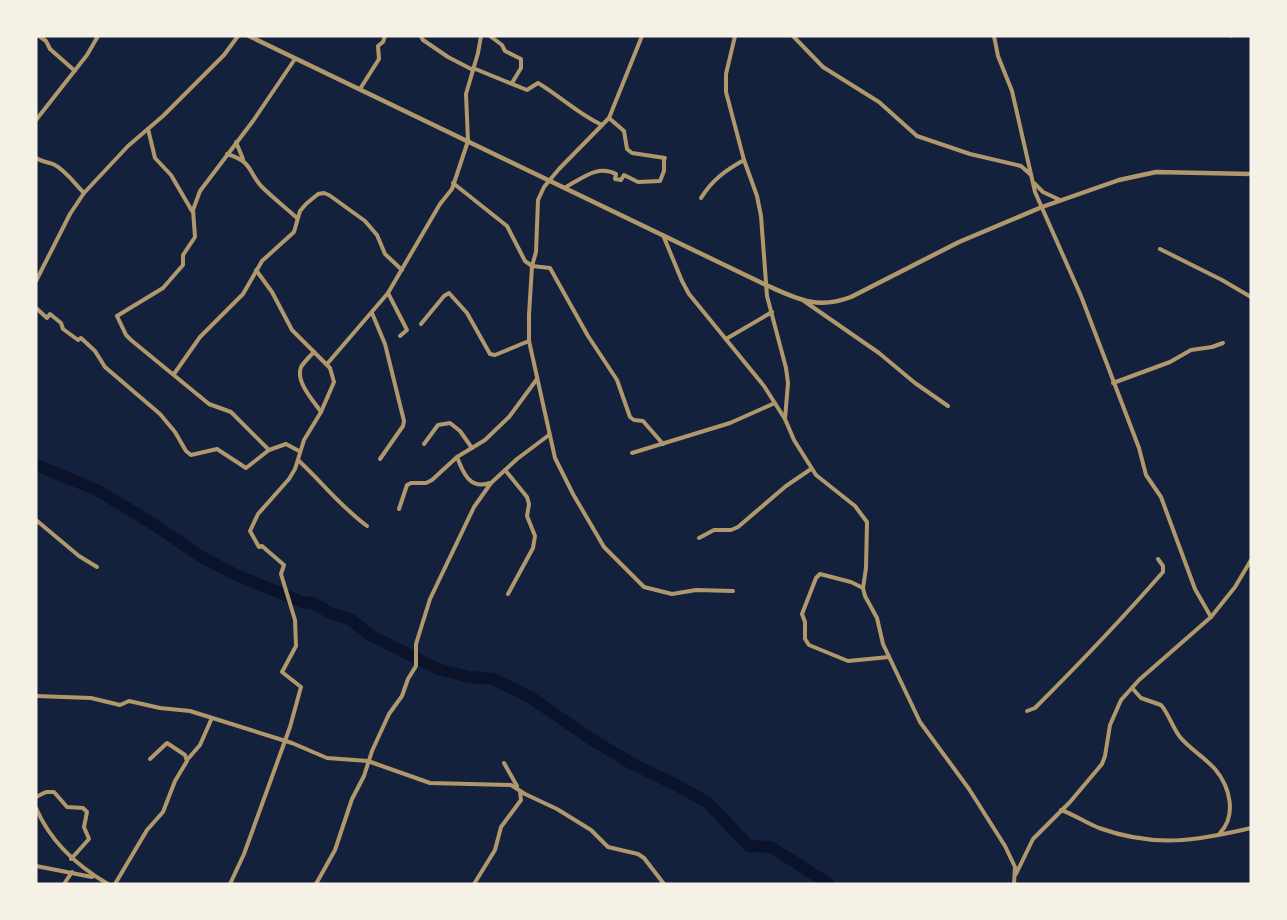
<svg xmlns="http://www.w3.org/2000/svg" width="1287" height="920" viewBox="0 0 1287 920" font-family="'DejaVu Sans',sans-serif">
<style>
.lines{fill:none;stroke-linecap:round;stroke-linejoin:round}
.river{stroke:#0b132b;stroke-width:12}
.path{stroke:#e5c07b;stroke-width:1.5}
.minor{stroke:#b1986c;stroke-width:4}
.tertiary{stroke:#b1986c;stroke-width:4.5}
</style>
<rect width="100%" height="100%" fill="#14213d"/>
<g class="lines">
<!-- river -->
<path class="river" d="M36 465 97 490 150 522 202 557 234 574 302 602 313 603 332 614 350 619 370 635 438 669 469 677 493 679 530 697 591 739 629 762 678 786 707 802 749 846 771 847 829 884"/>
<!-- path -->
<path class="path" d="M1231 37V36"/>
<!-- minor -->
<g class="minor">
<path d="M39 36 46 41 50 49 75 71"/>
<path d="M421 36 423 40 448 57 473 70"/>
<path d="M490 36 502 45 505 51 521 59V68L512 83"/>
<path d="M642 36 609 118 559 169 544 187 538 200 536 252 532 266 529 315V341L555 458 573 494 604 547 644 587 672 594 696 590 733 591"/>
<path d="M735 36 726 74V92L744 160 757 196 761 216 767 296 786 368 788 383 785 419"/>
<path d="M793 36 823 67 879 102 917 136 970 154 1021 166 1031 175"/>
<path d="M994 36 998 56 1012 91 1035 192 1081 296 1139 448 1146 475 1161 497 1195 589 1211 617"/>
<path d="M473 68 527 90 538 83C560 96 578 114 602 125"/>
<path d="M360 89 379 59 378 46 383 42 385 36"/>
<path d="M609 118 624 131 627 149 632 153 665 158"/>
<path d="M36 120 87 55 98 36"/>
<path d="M148 129 155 158 171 175 192 211"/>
<path d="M236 142 243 159"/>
<path d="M227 154C253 162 247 170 261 186 272 197 285 207 297 218"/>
<path d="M36 158C42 162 49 162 55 165 66 171 75 184 84 193"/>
<path d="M453 183 507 226 525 261 532 266 550 268 588 336 617 380 630 417 634 420 643 421 663 444"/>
<path d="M1034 183 1043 192 1060 200"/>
<path d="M566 187C581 179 598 164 616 174L615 179 621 180 624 175 638 182 660 181 664 171V158"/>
<path d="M701 198C712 180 726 170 744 160"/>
<path d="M663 235 682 281 689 294 764 386 785 419 794 440 816 475 855 506 867 522 866 568 863 588 865 596 877 618 883 644 920 722 969 789 1005 846 1015 867 1014 884"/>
<path d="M1160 249 1222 280 1251 297"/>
<path d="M36 281 70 214 84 193 128 146 163 116 224 55 238 36"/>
<path d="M388 293 407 330 400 336"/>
<path d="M804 301 879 353 915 383 948 406"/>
<path d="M36 308 47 318 50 314 61 323 63 329 78 340 81 338 95 351 105 367 160 414 175 432 186 451 191 455 217 449 246 468 269 450 286 444 299 451"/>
<path d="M372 313 385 344 404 421 403 426 380 459"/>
<path d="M421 324 444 296 449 293 467 313 490 354 495 355 529 341"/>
<path d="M726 339 772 312"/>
<path d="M314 352C310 356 304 362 301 367 295 382 314 401 321 412"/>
<path d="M327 364 388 293 440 204 452 189 468 141 466 94 478 53 481 36"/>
<path d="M174 374 200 337 243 294 262 261 294 232 300 211 306 204 318 194 324 193 329 195 365 221 377 235 385 254 402 270"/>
<path d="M1113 383 1170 362 1191 350 1212 347 1223 343"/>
<path d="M424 444 438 425 450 423 460 431 472 448"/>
<path d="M269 450 231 412 209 404 131 340 126 335 117 316 163 288 183 265V255L195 237 193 210 200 191 253 121 295 59"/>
<path d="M632 453 730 423 775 403"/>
<path d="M457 457C463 473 470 490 490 483"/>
<path d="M298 460C322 482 341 507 367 526"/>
<path d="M505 470 527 497 529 504 527 516 535 536 533 548 508 594"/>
<path d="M399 509 407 485 411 483H426L432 480 457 457 485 440 509 417 537 379"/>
<path d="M36 520 79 556 97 567"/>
<path d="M699 538 714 530H731L738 527 786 486 811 469"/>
<path d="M863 588 851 582 820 574 816 578 802 614 805 622V639L809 645 848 661 889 657"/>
<path d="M1132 688 1141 698 1161 705C1169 714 1172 727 1180 737 1190 749 1204 757 1215 769 1230 787 1237 815 1220 833"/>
<path d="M36 696 91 698 120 705 129 701 160 708 190 711 292 743 327 758 368 761 430 783 511 785 525 794 557 809 591 830 608 847 638 854 644 858 664 884"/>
<path d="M1027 711 1035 708C1079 664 1122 619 1163 572V566L1158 559"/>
<path d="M187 760 200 745 211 720"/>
<path d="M504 763 517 786"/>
<path d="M36 797 46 792H54L67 807 83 808 87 812 84 827 89 839 71 859"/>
<path d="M36 808C51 843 77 866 108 884"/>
<path d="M1061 810C1075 815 1086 823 1099 828 1155 848 1196 841 1251 828"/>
<path d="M36 866 92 877"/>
<path d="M1016 874 1033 839 1070 802 1102 764 1105 756 1110 725 1121 700 1139 680 1211 617 1235 587 1251 560"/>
<path d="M64 884 72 872"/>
<path d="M115 884 147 830 163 812 175 781 187 761 185 755 167 743 150 759"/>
<path d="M230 884 244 854 290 727 301 687 282 672 296 646 295 620 281 574 284 565 262 546 259 547 250 531 258 514 289 479 295 469 304 440 321 412 334 382 330 368 292 330 272 292 256 270"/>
<path d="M316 884 335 850 352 799 364 776 372 751 389 714 402 696 408 679 416 666V644L430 599 474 507 491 483 517 459 549 435"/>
<path d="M474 884 495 850 501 827 521 800 520 791"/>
</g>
<!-- tertiary -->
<path class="tertiary" d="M249 36 766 285C798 299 816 310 851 297L959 242 1042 207 1119 180 1156 172 1251 174"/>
</g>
<!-- border -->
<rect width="1287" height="920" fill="none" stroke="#f6f1e7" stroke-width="75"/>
</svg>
